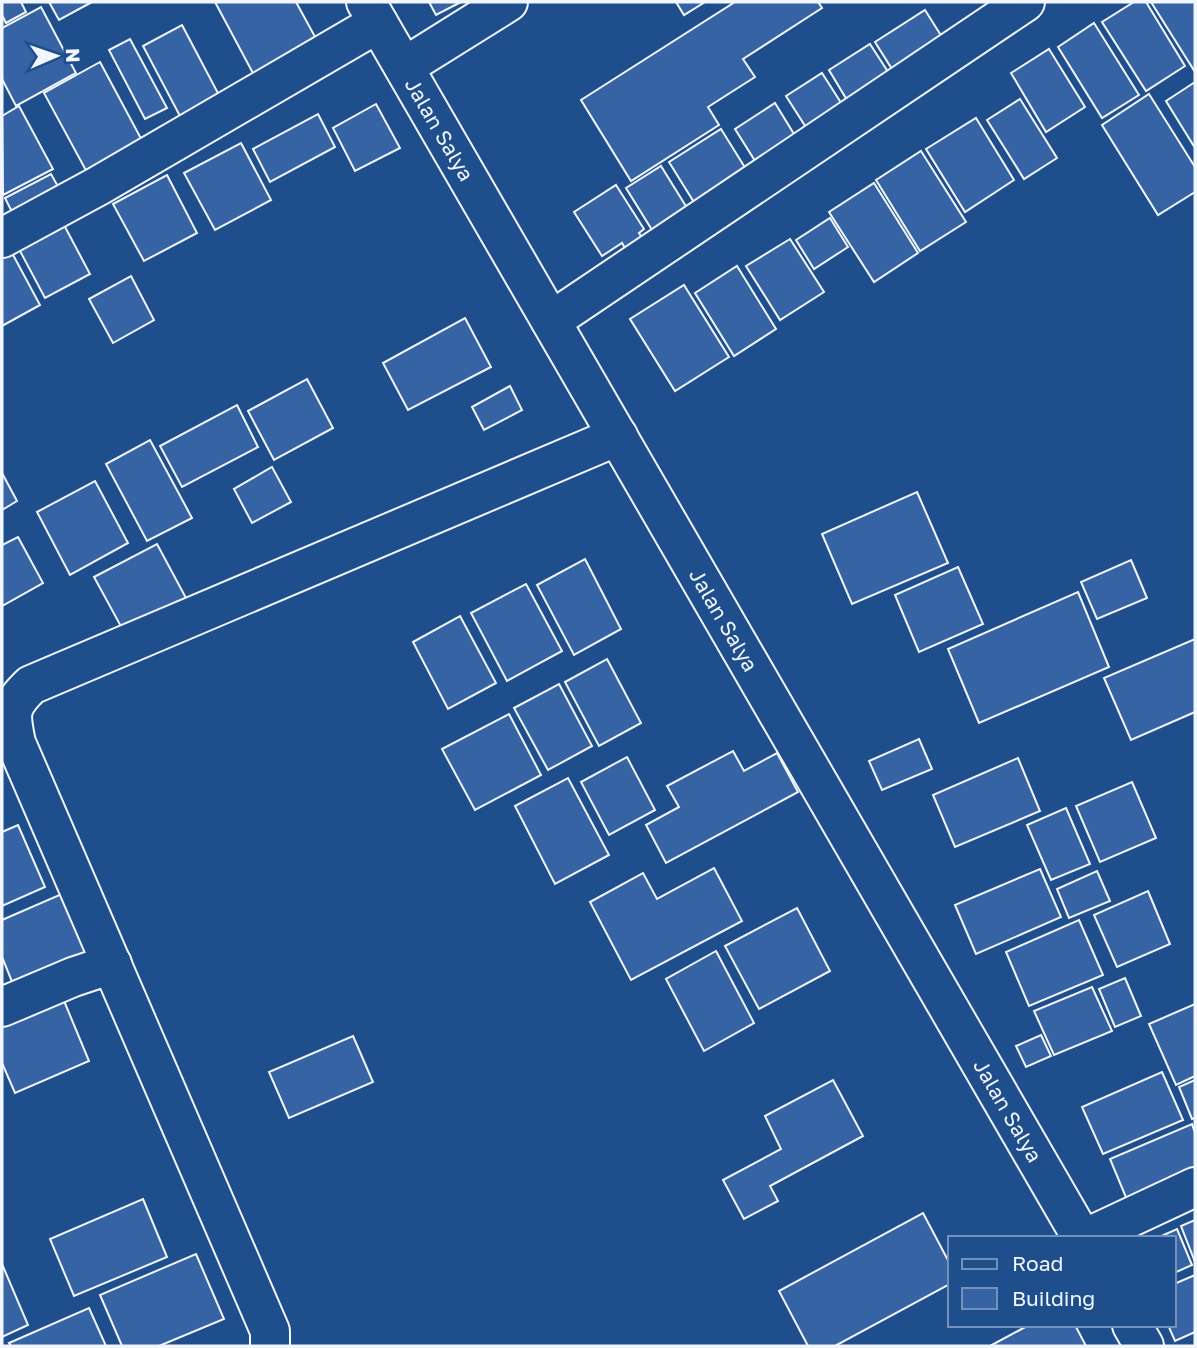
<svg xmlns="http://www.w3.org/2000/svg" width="1197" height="1348" viewBox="0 0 1197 1348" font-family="'Golos Text',sans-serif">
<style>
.building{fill:#3563a3;stroke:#f2f6ff;stroke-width:2}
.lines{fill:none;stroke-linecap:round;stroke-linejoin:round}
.minor-casing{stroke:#f2f6ff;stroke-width:42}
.minor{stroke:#1f4e8c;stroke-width:38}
.labels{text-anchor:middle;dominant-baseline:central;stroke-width:5;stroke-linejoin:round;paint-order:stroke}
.street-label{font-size:21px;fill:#f2f6ff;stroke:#1f4e8c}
</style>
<rect width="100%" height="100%" fill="#1f4e8c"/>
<!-- building -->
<g class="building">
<path d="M2 2H21L26 12 6 23 2 15Z"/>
<path d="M49 2H92L59 20Z"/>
<path d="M215 2H296L319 44 255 77Z"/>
<path d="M429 2H461L436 15Z"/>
<path d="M676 2H705L684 15Z"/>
<path d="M735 2H818L822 8 743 59 755 77 708 107 719 125 631 181 581 100Z"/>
<path d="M1134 2H1146L1185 66 1146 91 1102 22Z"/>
<path d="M1151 2H1195V72Z"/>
<path d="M41 7 76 73 16 106 2 79V28Z"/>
<path d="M925 10 947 45 897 77 875 42Z"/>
<path d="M1094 23 1139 95 1102 118 1058 47Z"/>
<path d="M182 25 220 97 181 118 143 46Z"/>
<path d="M130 39 167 108 145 119 109 50Z"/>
<path d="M870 44 892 78 850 105 829 70Z"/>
<path d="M1049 49 1085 107 1046 132 1011 73Z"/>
<path d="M100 62 145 146 89 176 44 93Z"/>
<path d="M822 73 845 109 809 132 786 96Z"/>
<path d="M1195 82V148L1166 101Z"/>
<path d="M1149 94 1195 167V192L1158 215 1102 125Z"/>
<path d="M1020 99 1057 158 1024 179 987 120Z"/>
<path d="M775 103 797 139 757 164 735 129Z"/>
<path d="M376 104 400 148 355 171 333 128Z"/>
<path d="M19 106 53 169 3 195 2 116Z"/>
<path d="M318 114 335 147 270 182 253 149Z"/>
<path d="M976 118 1014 180 965 212 926 149Z"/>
<path d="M721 129 749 174 697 207 669 162Z"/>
<path d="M241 143 271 200 215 230 184 173Z"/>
<path d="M921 151 966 222 920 251 876 180Z"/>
<path d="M661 166 692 216 657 238 626 188Z"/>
<path d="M51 174 65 199 18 224 5 198Z"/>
<path d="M167 175 197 233 144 261 113 204Z"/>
<path d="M874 183 918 253 874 282 829 212Z"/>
<path d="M616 185 644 229 639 233 648 247 631 258 622 243 602 256 574 212Z"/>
<path d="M830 218 848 247 814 269 796 240Z"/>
<path d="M64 225 90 274 45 298 19 249Z"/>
<path d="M790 239 824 292 780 320 746 266Z"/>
<path d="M11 251 40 305 2 326V257Z"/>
<path d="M737 266 776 329 734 356 695 293Z"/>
<path d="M131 276 154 320 113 343 89 299Z"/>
<path d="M684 285 729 357 675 391 630 319Z"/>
<path d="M465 318 491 367 408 410 383 363Z"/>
<path d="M307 379 333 428 274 460 248 411Z"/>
<path d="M510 386 522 410 484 430 472 407Z"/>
<path d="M237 405 258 447 182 487 160 446Z"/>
<path d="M150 440 192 518 147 541 106 464Z"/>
<path d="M272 467 291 502 252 523 234 489Z"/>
<path d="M2 473 17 501 2 510Z"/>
<path d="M95 481 128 543 70 575 37 512Z"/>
<path d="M917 492 948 563 852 604 822 534Z"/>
<path d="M18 537 43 583 2 606V545Z"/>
<path d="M157 544 186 598 124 632 94 577Z"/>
<path d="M585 559 621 629 574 655 537 585Z"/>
<path d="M1131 560 1147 598 1097 619 1081 582Z"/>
<path d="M958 567 983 624 919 652 895 595Z"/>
<path d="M526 584 562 651 507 681 471 613Z"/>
<path d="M1078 592 1109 667 979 723 948 649Z"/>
<path d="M460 616 496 683 448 709 413 642Z"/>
<path d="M1195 639V712L1131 740 1104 678Z"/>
<path d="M607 659 641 723 599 746 565 682Z"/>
<path d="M559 684 592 746 548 770 514 708Z"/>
<path d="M509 714 541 775 475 810 442 749Z"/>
<path d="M919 739 932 769 882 790 869 761Z"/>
<path d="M733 751 744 771 777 753 798 792 666 863 646 825 679 807 667 786Z"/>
<path d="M627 757 655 810 609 835 581 782Z"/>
<path d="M1018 758 1040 811 955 847 933 795Z"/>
<path d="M568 778 609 855 555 884 515 806Z"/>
<path d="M1132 782 1156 838 1100 862 1076 806Z"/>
<path d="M1066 808 1090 864 1051 880 1027 825Z"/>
<path d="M18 825 45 887 2 906V832Z"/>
<path d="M714 868 742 921 631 980 590 902 643 873 657 899Z"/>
<path d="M1040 869 1061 917 976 954 955 905Z"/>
<path d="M1097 871 1110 901 1069 918 1057 889Z"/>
<path d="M1148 891 1170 944 1117 967 1094 915Z"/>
<path d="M64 893 93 961 17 994 2 957V920Z"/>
<path d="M797 908 830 971 759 1009 725 946Z"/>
<path d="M1079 920 1103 975 1029 1006 1006 952Z"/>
<path d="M716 951 754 1023 704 1051 666 979Z"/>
<path d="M1125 978 1141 1016 1115 1027 1099 989Z"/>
<path d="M1092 987 1112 1031 1054 1055 1034 1011Z"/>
<path d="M62 996 89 1061 15 1093 2 1063V1022Z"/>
<path d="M1195 1004V1076L1176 1085 1149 1024Z"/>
<path d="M1041 1035 1051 1056 1026 1067 1016 1046Z"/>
<path d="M353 1036 373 1082 289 1118 269 1072Z"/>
<path d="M1162 1072 1183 1120 1103 1154 1082 1107Z"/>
<path d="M833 1080 863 1136 770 1186 778 1201 744 1219 723 1180 781 1149 765 1116Z"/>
<path d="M1195 1080V1118L1192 1119 1179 1087Z"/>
<path d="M1192 1124 1195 1133V1179L1130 1207 1110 1159Z"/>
<path d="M143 1199 167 1257 74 1296 50 1239Z"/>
<path d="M923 1213 950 1264V1284L835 1346H808L779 1291Z"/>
<path d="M1195 1220V1262L1181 1226Z"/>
<path d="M1177 1229 1192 1265 1174 1273V1238H1157Z"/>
<path d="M196 1254 224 1319 159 1346H122L100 1295Z"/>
<path d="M2 1264 28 1325 2 1337Z"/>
<path d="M1195 1275V1332L1175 1341 1168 1325H1174V1284Z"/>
<path d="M89 1308 106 1346H11L9 1343Z"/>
<path d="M1029 1325H1075L1086 1346H990Z"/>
</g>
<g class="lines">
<defs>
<g id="minor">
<path id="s1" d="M366 2 1082 1238"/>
<path d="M404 67 508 2"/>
<path d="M2 238 98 186 378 23"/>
<path d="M551 321 1025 2"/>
<path d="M2 1007 73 977 112 964"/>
<path d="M1086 1238 1195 1187"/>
<path d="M1132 1325 1144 1346"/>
<path d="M270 1346V1331L16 743C10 714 8 707 31 685L618 436"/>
</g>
</defs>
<!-- minor casing -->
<use href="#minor" class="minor-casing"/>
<!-- minor -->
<use href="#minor" class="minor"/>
</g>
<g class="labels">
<!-- street labels -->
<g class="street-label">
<text stroke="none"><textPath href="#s1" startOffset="147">Jalan Salya</textPath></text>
<text stroke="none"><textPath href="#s1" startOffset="714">Jalan Salya</textPath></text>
<text stroke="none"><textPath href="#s1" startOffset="1281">Jalan Salya</textPath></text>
</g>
</g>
<!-- border -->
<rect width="1197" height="1348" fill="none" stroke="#f2f6ff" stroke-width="7"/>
<!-- legend -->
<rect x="948" y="1236" width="228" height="91" fill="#1f4e8c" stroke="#7391ba" stroke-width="2"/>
<rect x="962" y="1259" width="35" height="10" fill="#1f4e8c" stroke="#7391ba" stroke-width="2"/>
<text x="1012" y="1271" font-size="21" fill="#f2f6ff">Road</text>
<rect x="962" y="1288" width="35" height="21" fill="#3563a3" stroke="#7391ba" stroke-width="2"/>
<text x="1012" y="1306" font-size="21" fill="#f2f6ff">Building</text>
<!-- north arrow -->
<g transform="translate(56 56) rotate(88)" stroke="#1f4e8c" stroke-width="5" paint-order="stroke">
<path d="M0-5L12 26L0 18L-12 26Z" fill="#f2f6ff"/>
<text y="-10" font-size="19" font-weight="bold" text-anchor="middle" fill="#f2f6ff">N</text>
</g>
</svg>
